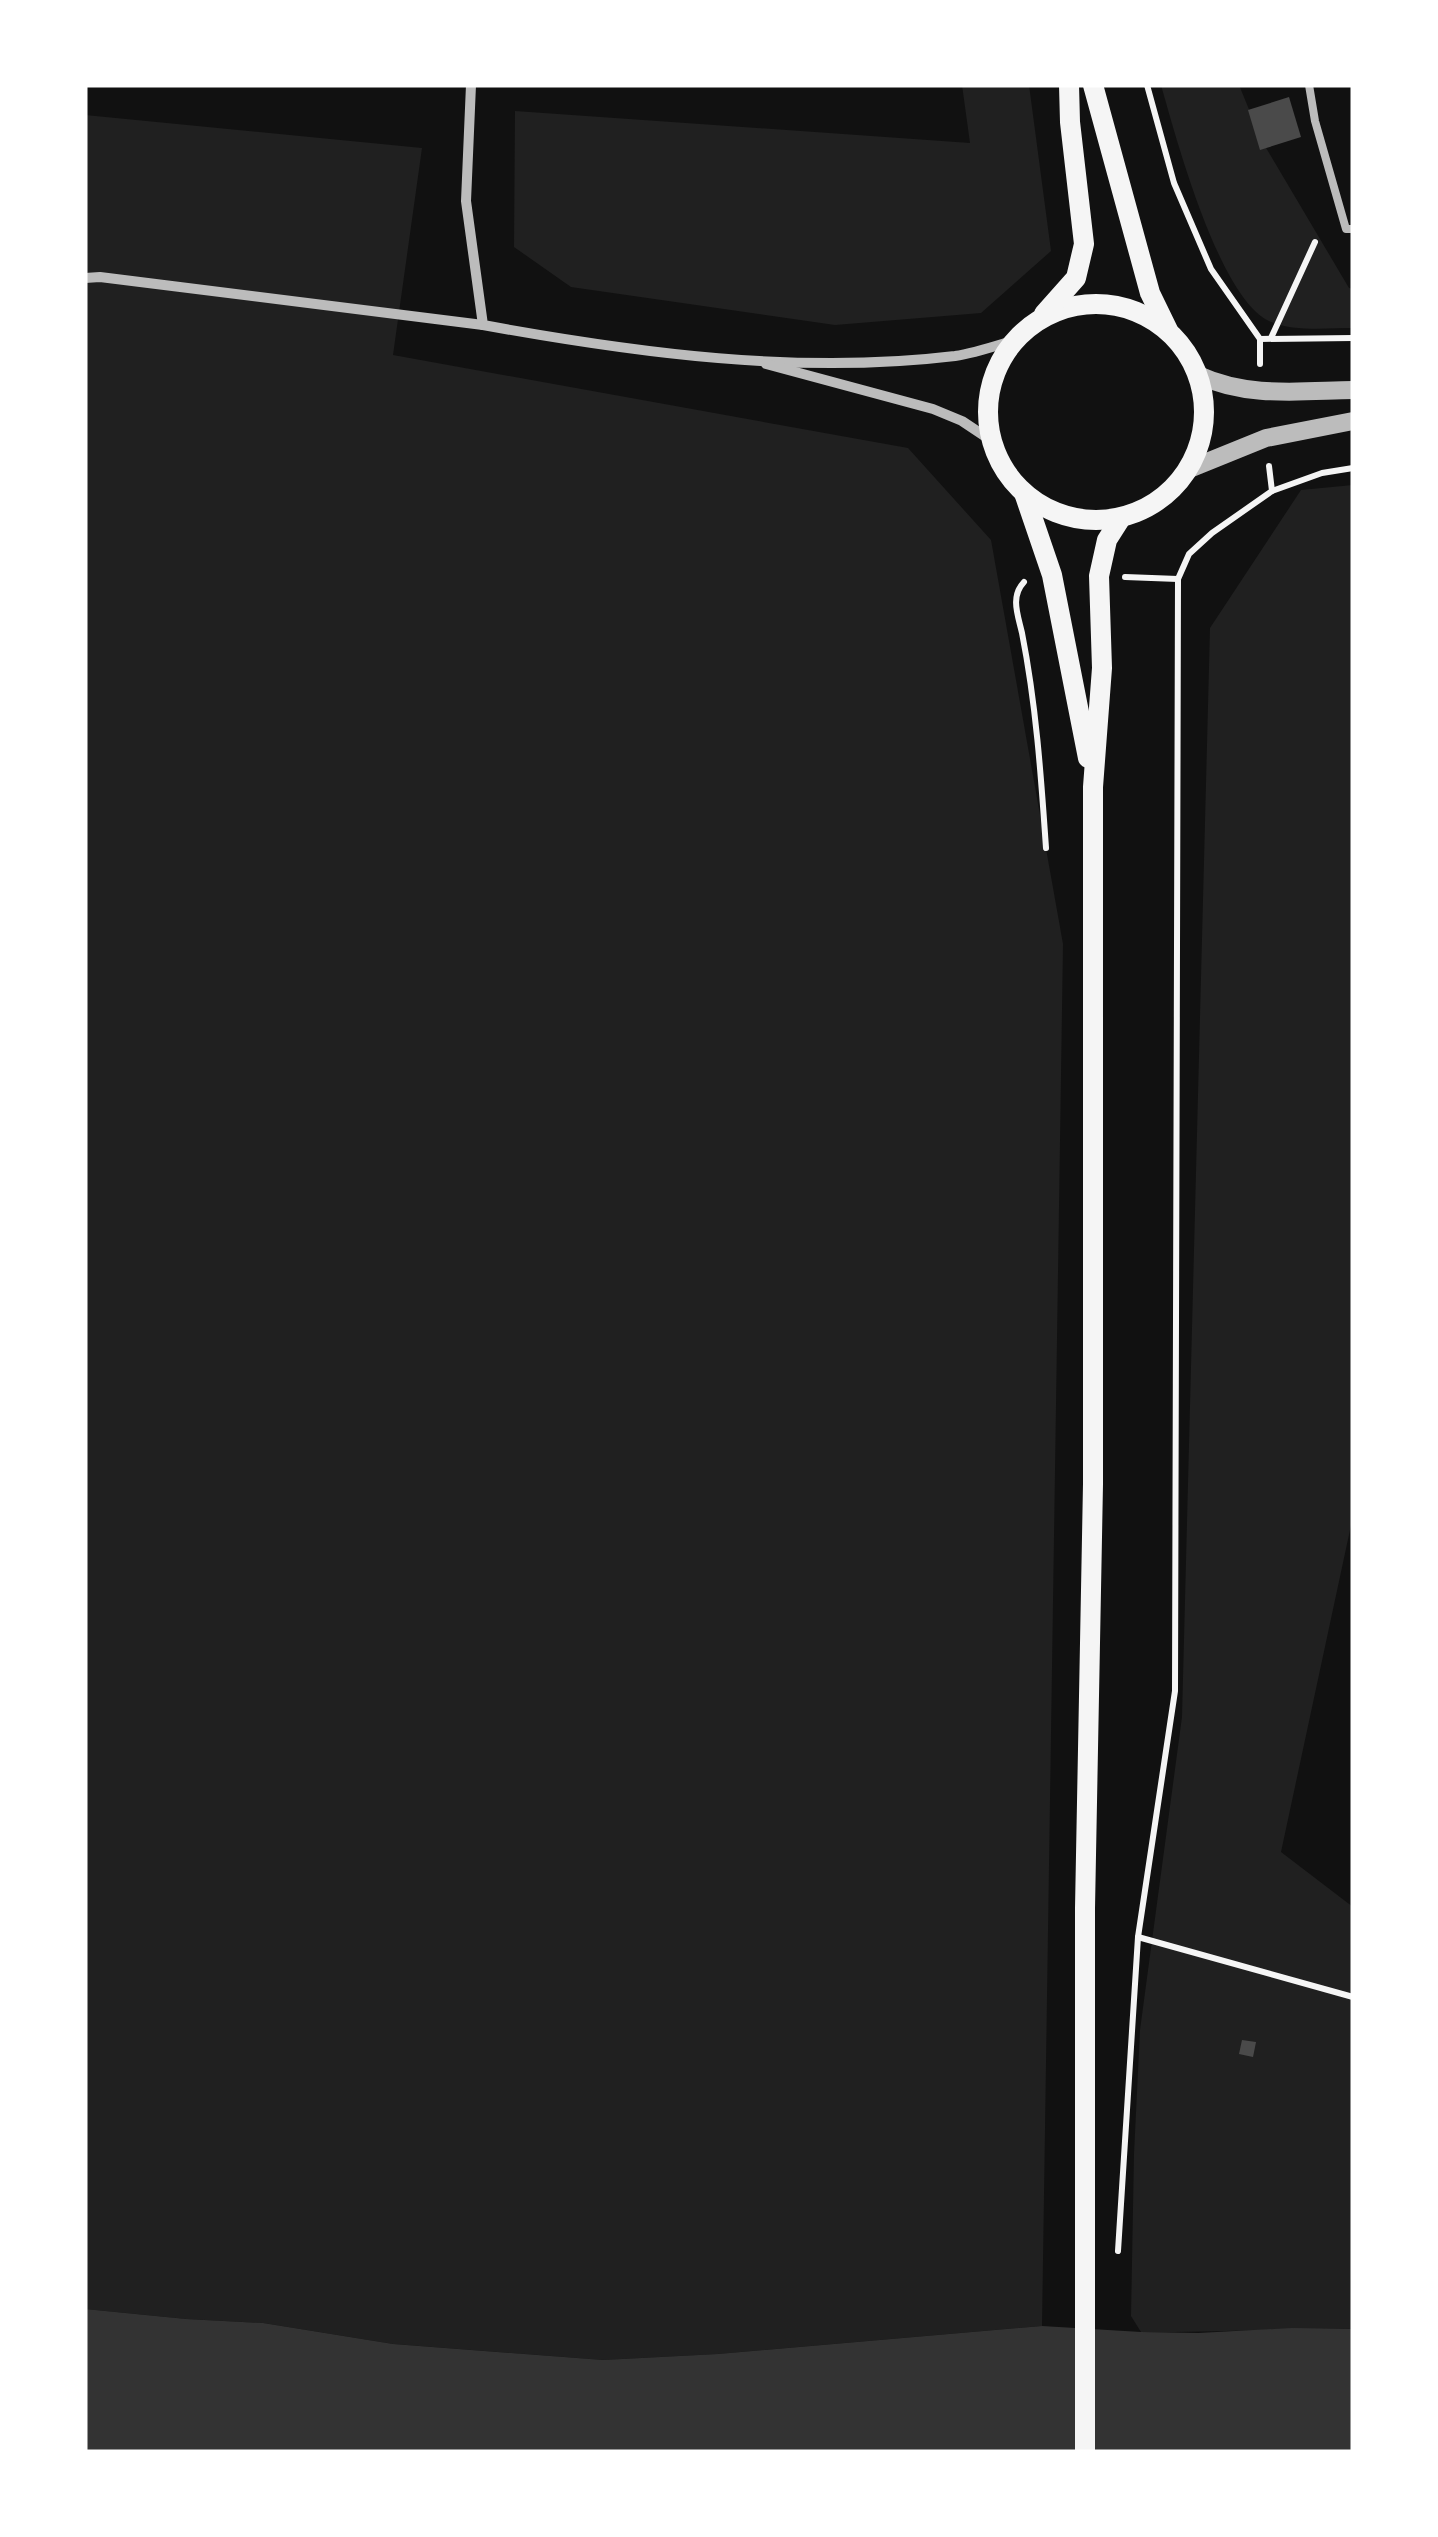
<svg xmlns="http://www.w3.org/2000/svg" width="1438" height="2537" viewBox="0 0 1438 2537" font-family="'Golos Text',sans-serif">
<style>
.green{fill:#202020}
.water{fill:#333}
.building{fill:#4a4a4a}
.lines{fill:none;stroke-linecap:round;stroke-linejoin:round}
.path{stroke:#f5f5f5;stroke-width:6}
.service{stroke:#bcbcbc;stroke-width:8}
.minor{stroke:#bcbcbc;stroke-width:10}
.tertiary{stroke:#bcbcbc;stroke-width:18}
.secondary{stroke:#f5f5f5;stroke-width:20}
</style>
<rect width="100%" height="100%" fill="#111"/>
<!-- green -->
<g class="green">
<path d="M962 85H1029L1051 251 981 313 835 325 571 287 514 247 515 111 970 143Z"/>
<path d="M1161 85H1239L1262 141 1349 288 1353 289V328C1327 328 1293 332 1269 321 1219 298 1176 138 1161 85Z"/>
<path d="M85 115 422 148 393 355 908 448 991 540 1063 944 1042 2326 718 2354 603 2360 393 2344 263 2323 186 2319 85 2309Z"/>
<path d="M1353 485V1516L1281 1852 1353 1907V2329C1282 2328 1212 2333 1141 2332L1131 2316 1134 2154 1140 2030 1182 1717 1210 628 1301 490Z"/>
</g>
<!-- water -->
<path class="water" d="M85 2309 186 2319 263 2323 393 2344 603 2360 718 2354 1042 2326 1141 2332 1198 2333 1292 2328 1353 2329V2452H85Z"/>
<!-- building -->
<g class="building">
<path d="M1289 97 1301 137 1260 150 1248 110Z"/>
<path d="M1242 2040 1256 2042 1253 2057 1239 2054Z"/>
</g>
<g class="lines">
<!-- path -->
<g class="path">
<path d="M1147 85 1174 183 1211 269 1260 339V364"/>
<path d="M1271 338 1315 242"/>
<path d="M1260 339 1353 338"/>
<path d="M1272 491 1322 473 1353 468"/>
<path d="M1125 577 1178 579"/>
<path d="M1024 582C1010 597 1018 615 1022 633 1036 704 1041 775 1046 848"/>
<path d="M1138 1937 1353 1997"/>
<path d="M1118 2251 1138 1937 1175 1691 1178 579 1189 554 1212 533 1272 491 1269 466"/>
</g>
<!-- service -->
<path class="service" d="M1309 85 1315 121 1346 229H1353"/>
<!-- minor -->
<g class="minor">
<path d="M471 85 466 201 483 325C637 353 799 375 955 356 975 353 995 346 1015 340"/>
<path d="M85 278 100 277 483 325"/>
<path d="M766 364 933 409 962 421 992 441"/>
</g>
<!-- tertiary -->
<g class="tertiary">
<path d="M1198 375C1248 398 1299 391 1353 390"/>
<path d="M1187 470 1266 438 1353 421"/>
</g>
<!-- secondary -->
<g class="secondary">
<path d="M1093 85 1150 293 1168 330"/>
<circle cx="1096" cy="412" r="108"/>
<path d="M1044 314 1076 278 1084 244 1070 122 1069 85"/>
<path d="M1024 493 1052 575 1088 758"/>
<path d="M1085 2452V1908L1093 1484V787L1102 668 1099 576 1107 540 1121 518"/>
</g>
</g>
<!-- border -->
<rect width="1438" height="2537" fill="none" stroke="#ffffff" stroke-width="175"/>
</svg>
